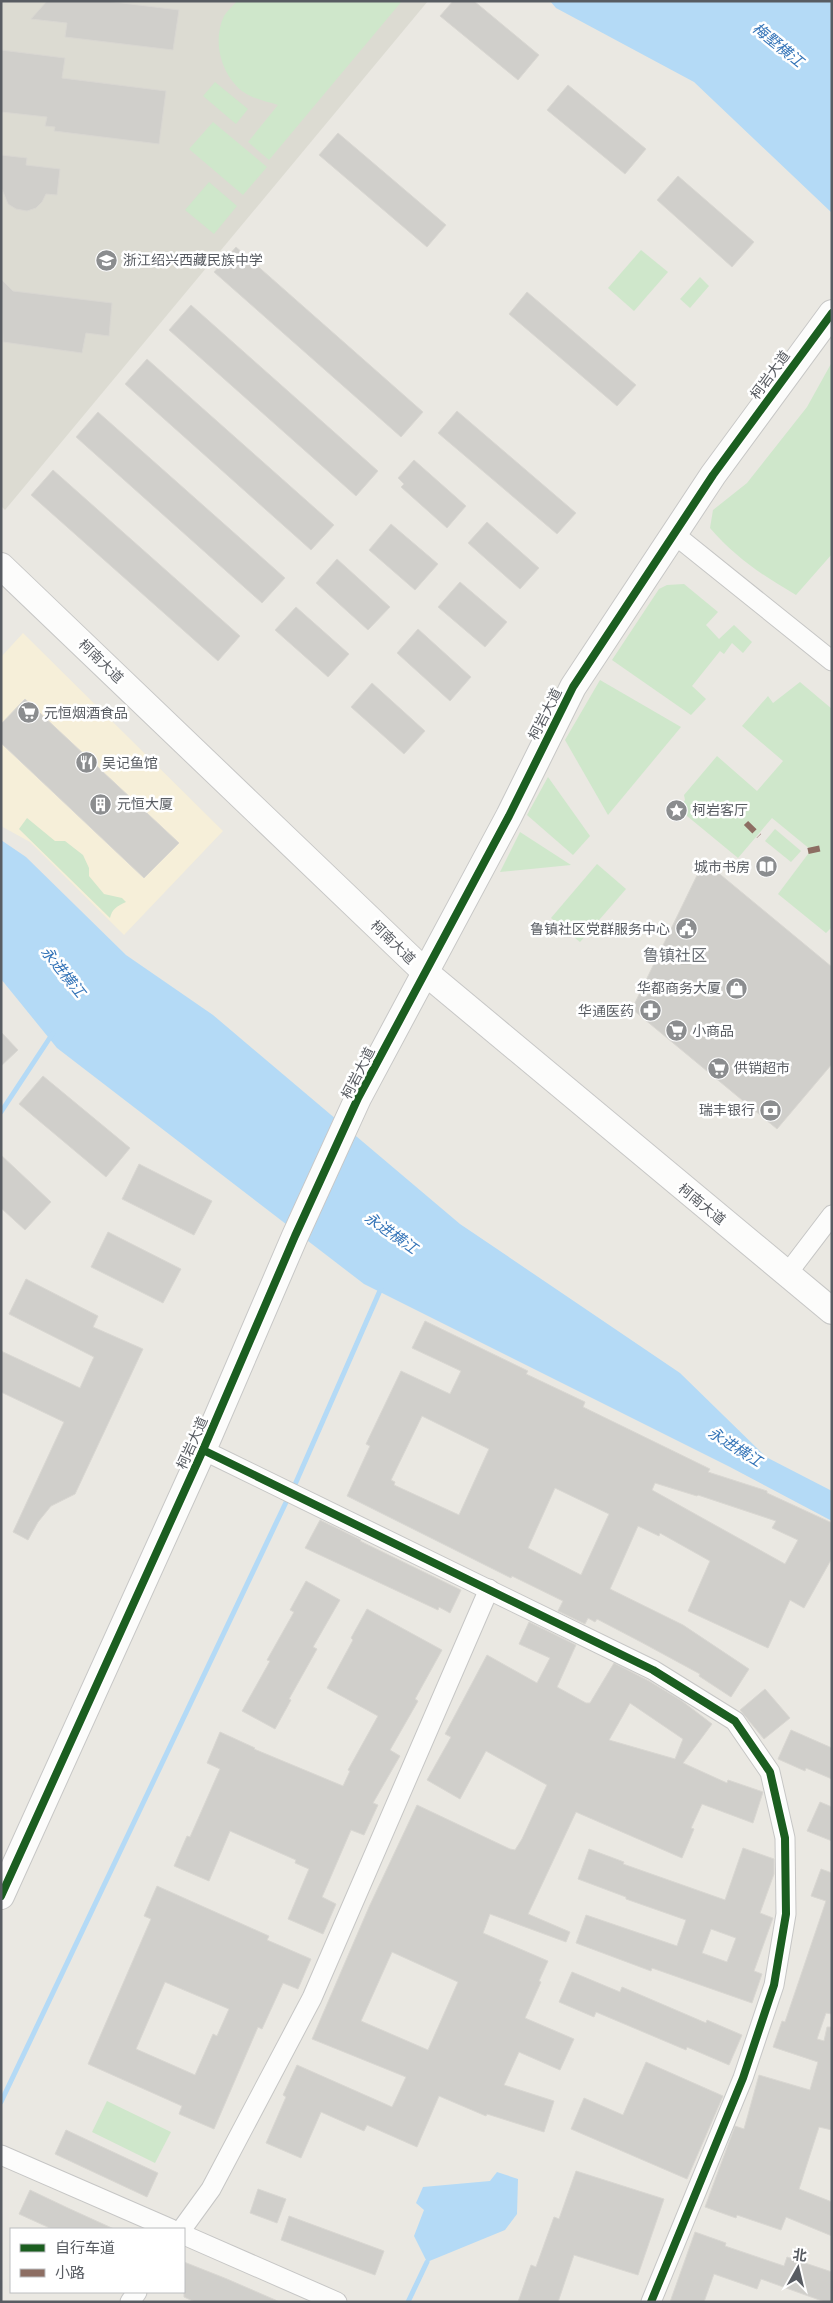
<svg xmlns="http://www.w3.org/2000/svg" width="833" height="2303" viewBox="0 0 833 2303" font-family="'DM Sans','Noto Sans SC',sans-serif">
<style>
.commercial{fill:#f6efd9}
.education{fill:#dcdbd2}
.green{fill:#cfe7cb}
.water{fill:#b4daf6}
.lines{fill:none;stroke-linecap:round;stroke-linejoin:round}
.stream{stroke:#b4daf6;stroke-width:5}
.building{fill:#d0cfcb;stroke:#d9d7d2;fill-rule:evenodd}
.street-casing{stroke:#c6c6c5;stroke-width:21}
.secondary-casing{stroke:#c7c7c6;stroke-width:28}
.street{stroke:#fcfcfb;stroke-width:19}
.secondary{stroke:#fcfcfb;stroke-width:26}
.quiet{stroke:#8d6e63;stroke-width:6;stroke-dasharray:12 6;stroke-linecap:butt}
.cycleway-casing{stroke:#fff;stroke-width:11}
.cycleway{stroke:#1b5e20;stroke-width:8}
.labels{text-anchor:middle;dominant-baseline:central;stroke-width:5;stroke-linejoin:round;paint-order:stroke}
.poi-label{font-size:14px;fill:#585c62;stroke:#fff;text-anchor:start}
.street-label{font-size:14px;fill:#585c62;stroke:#fff}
.water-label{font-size:15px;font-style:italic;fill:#3474b8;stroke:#fff}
.quarter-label{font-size:16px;fill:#696e74;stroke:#fff}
</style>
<rect width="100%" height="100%" fill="#eae8e2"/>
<!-- commercial -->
<path class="commercial" d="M23 633 223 831 124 935 30 842 1 826V657Z"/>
<!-- education -->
<path class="education" d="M1 1H428L5 510 1 506Z"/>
<!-- green -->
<g class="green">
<path d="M237 1H402L269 160 248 142 278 105C265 101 253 99 242 91 221 74 212 41 224 16 227 11 233 6 237 1Z"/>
<path d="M215 82 248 109 236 124 203 96Z"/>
<path d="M213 122 267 167 243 195 189 149Z"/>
<path d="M209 182 237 206 214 234 185 210Z"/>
<path d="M641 250 668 272 634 311 608 288Z"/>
<path d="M700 277 709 286 690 308 680 299Z"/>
<path d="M832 362V554L796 595C762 575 736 558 710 528L713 510 747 483 807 407Z"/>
<path d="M684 584 718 612 706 625 719 639 734 625 752 642 743 653 732 643 724 654 720 651 692 686 706 699 691 715 612 660 659 589 667 585Z"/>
<path d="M600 680 681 727 608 815 565 740Z"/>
<path d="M800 682 832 709V927L826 933 778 894 811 850 772 818 738 858 681 811 685 808 682 804 685 800 684 795 717 756 757 791 783 761 742 726 768 696 773 703Z"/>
<path d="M548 777 590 836 573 855 527 815Z"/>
<path d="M27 818 55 841H65L83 855 89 868V876L104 894 122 898 126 902C117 906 112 909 110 918L19 829Z"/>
<path d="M775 829 801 851 791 862 765 841Z"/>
<path d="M520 832 571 865 500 872Z"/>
<path d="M597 864 626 889 580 942 551 918Z"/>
<path d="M107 2101 171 2132 155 2163 92 2132Z"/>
</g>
<!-- water -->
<g class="water">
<path d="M550 1H832V213L694 82 556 8Z"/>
<path d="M1 840 26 857 126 955 213 1015 460 1224 680 1373 766 1457 832 1491V1521L730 1467 364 1284 57 1048 1 979Z"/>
<path d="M497 2172 518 2179 517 2214 505 2230 427 2262 414 2236 424 2210 416 2203 423 2187 490 2181Z"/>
</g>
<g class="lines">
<!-- stream -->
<g class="stream">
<path d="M1 1112 53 1033"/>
<path d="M293 1489 382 1286"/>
<path d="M1 2102 289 1496"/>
<path d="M408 2302 427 2262"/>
</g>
</g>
<!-- building -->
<g class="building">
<path d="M47 1H106L179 10 173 50 65 37 67 23 31 19Z"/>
<path d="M453 1H474L539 55 518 80 440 16Z"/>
<path d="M1 50 65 58 62 78 166 91 159 144 54 131 55 127 45 126 47 117 1 112Z"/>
<path d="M568 85 646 149 625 174 547 110Z"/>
<path d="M338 133 446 225 427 247 319 155Z"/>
<path d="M1 155 27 158 26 165 60 169 57 195 46 194 42 202 36 208 27 211 16 209 8 204 1 187Z"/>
<path d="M678 176 754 242 732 267 657 200Z"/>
<path d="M236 247 423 412 401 437 214 272Z"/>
<path d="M1 279 13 291 112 303 109 336 86 333 82 353 3 342Z"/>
<path d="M527 292 636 385 617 406 509 314Z"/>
<path d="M191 305 378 471 356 496 169 330Z"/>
<path d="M147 359 334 525 311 550 125 384Z"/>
<path d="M457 411 576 513 557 534 438 433Z"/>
<path d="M98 412 285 578 262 603 76 437Z"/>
<path d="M414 460 466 506 447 528 401 487 404 484 398 478Z"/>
<path d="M53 470 240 636 218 661 31 495Z"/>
<path d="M487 522 539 568 520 589 468 543Z"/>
<path d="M391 524 438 564 415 590 369 550Z"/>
<path d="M337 559 390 607 368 630 316 583Z"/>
<path d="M460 582 507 622 485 647 438 607Z"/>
<path d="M296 607 349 654 328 677 275 630Z"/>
<path d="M418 629 471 677 450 701 397 653Z"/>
<path d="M372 683 425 731 404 754 351 707Z"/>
<path d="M25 699 179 843 144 878 1 743V724Z"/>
<path d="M704 861 832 967V1064L777 1129 632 1009Z"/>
<path d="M1 1032 18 1050 1 1066Z"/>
<path d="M43 1076 130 1148 106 1177 19 1104Z"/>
<path d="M1 1155 51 1202 25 1230 1 1208Z"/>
<path d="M139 1164 212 1201 194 1235 122 1199Z"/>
<path d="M108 1232 181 1269 163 1303 91 1267Z"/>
<path d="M26 1279 98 1316 93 1327 143 1349 75 1494 51 1506 38 1522 28 1540 13 1532 64 1422 1 1392V1351L80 1388 94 1357 9 1314Z"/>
<path d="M425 1321 528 1371 526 1374 585 1402 583 1407 710 1469 708 1472 767 1491V1493L832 1523V1558L804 1608 790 1600 768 1648 688 1611 710 1561 660 1533 659 1536 638 1526 610 1589 683 1625 749 1669 731 1697 699 1676 700 1674 641 1642 597 1619 595 1622 588 1618 585 1624 558 1611 563 1601 512 1576 511 1578 347 1496 370 1446 366 1444 401 1371 450 1394 461 1371 412 1348ZM422 1416 489 1449 459 1515 394 1485 395 1482 391 1480ZM655 1483 697 1496 698 1495 776 1521 772 1528 798 1540 785 1564 652 1490ZM555 1488 609 1514 581 1575 528 1548Z"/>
<path d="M320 1520 361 1540 360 1541 461 1590 450 1613 439 1607 438 1610 305 1548Z"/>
<path d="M306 1581 340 1600 313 1647 317 1649 289 1699 291 1700 275 1729 242 1711 270 1661 267 1660 294 1612 290 1610Z"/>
<path d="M367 1609 442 1650 415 1699 418 1701 390 1750 400 1756 373 1803 378 1805 364 1835 351 1830 322 1897 336 1904 323 1934 288 1919 309 1869 295 1863 296 1860 230 1831 209 1881 174 1866 187 1836 190 1837 220 1769 207 1763 220 1732 255 1748 254 1749 343 1786 350 1771 348 1770 378 1716 327 1688 353 1640 351 1638Z"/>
<path d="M529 1622 576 1645 557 1687 586 1703H590L614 1663 649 1681 682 1701 712 1724 683 1763 727 1783 728 1780 763 1792 753 1823 702 1804 691 1828 694 1829 682 1858 576 1812 528 1914 570 1932 566 1942 490 1914 483 1933 548 1961 539 1981 541 1982 525 2018 574 2039 560 2070 519 2052 504 2085 554 2101 544 2132 487 2114 486 2116 439 2096 417 2147 367 2125 364 2131 321 2112 301 2158 266 2143 286 2097 283 2095 297 2065 392 2107 395 2101 406 2077 312 2039 369 1907 417 1805 510 1849 515 1850 522 1839 547 1785 486 1751 460 1799 427 1780 451 1737 445 1734 487 1655 537 1683 550 1658 519 1644ZM630 1703 683 1739 675 1759 609 1740ZM392 1952 458 1982 428 2050 361 2021Z"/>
<path d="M765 1689 790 1718 764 1739 740 1710Z"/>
<path d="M791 1730 832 1748V1779L806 1768 805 1771 778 1759Z"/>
<path d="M820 1802 832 1807V1841L807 1831Z"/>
<path d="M743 1848 774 1859V1874L760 1913 773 1918 754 1971 762 1974 752 2003 652 1968 651 1971 576 1943 586 1915 677 1946 686 1920 626 1899V1897L578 1879 589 1849 624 1862 623 1864 725 1900ZM711 1929 736 1938 727 1962 702 1953Z"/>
<path d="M821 1869 832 1873V2014L826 2013 817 2039 824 2041 827 2027H832V2130L819 2127 799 2189 832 2202V2236L786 2217 781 2230 737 2215 736 2218 705 2207 735 2126 744 2129 759 2075 810 2090 818 2062 773 2047 782 2021 785 2022 826 1901 811 1896Z"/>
<path d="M157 1886 269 1936 267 1940 311 1959 298 1989 283 1983 262 2029 258 2027 214 2129 179 2114 182 2106 88 2064 151 1919 144 1916ZM165 1982 229 2009 217 2036 213 2034 195 2075 136 2049Z"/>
<path d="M572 1972 620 1992 622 1987 706 2023 707 2020 742 2035 729 2065 687 2047 686 2050 596 2012 594 2017 559 2002Z"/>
<path d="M646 2062 723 2096 687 2179 571 2129 584 2098 623 2115Z"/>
<path d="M66 2130 158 2173 147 2197 55 2154Z"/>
<path d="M576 2171 664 2199 638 2275 574 2255 558 2302H518L531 2265 536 2267 554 2217 559 2219Z"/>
<path d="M258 2189 286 2199 277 2223 250 2213Z"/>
<path d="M30 2190 70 2209 114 2229H52L19 2214Z"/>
<path d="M289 2216 384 2251 375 2275 281 2240Z"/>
<path d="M695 2232 726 2243 725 2246 784 2266 787 2257 832 2272V2302H825L761 2279 757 2289 714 2274 704 2302H670Z"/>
<path d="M184 2262 227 2279 280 2302H195L184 2297Z"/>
</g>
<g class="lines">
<defs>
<g id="street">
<path d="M674 534 832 661"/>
<path d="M787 1274 832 1215"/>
<path d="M203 1450 653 1670 735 1721 770 1772 785 1838 786 1914 774 1985 743 2078 651 2302"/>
<path d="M1 2155 171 2229"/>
<path d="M182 2229 211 2189 312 1998 489 1589"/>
<path d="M184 2235 337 2302"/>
<path d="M130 2302 137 2292"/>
</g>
<g id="secondary">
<path d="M1 566 425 972 832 1311"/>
<path d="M1 1896 203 1450 295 1236 358 1098 509 816 573 687 713 475 832 313"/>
</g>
</defs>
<!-- street casing -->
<use href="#street" class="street-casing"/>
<!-- secondary casing -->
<use href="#secondary" class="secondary-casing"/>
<!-- street -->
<use href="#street" class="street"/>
<!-- secondary -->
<use href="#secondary" class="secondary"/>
<!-- quiet -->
<g class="quiet">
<path d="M746 823 759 836"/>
<path d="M808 851 822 848"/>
</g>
<defs>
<g id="cycleway">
<path d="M203 1450 653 1670 735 1721 770 1772 785 1838 786 1914 774 1985 743 2078 651 2302"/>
<path d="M1 1896 203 1450 295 1236 358 1098 509 816 573 687 713 475 832 313"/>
</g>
</defs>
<!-- cycleway casing -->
<use href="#cycleway" class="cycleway-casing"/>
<!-- cycleway -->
<use href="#cycleway" class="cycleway"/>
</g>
<!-- icons -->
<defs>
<symbol id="school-disc" viewBox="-11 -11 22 22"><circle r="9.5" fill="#8b8d8f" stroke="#fff"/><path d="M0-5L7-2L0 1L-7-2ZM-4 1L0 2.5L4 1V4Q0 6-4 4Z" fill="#fff"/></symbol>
<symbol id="supermarket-disc" viewBox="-11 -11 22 22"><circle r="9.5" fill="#8b8d8f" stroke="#fff"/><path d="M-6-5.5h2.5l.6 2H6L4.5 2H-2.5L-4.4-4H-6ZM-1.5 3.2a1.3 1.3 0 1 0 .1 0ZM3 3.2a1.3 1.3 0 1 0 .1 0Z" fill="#fff"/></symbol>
<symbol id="restaurant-disc" viewBox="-11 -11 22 22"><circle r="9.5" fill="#8b8d8f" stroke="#fff"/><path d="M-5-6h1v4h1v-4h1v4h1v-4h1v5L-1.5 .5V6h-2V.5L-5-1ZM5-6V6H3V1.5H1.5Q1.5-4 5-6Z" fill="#fff"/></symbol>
<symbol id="building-disc" viewBox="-11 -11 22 22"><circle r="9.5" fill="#8b8d8f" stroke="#fff"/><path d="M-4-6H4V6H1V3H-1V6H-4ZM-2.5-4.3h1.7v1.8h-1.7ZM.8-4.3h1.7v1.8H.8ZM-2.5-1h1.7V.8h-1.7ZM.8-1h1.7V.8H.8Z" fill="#fff"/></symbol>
<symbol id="sight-disc" viewBox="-11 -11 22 22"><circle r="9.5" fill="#8b8d8f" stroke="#fff"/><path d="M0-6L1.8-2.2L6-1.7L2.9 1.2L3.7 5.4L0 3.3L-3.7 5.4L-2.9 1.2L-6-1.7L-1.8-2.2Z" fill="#fff"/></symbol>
<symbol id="library-disc" viewBox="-11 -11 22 22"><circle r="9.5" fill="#8b8d8f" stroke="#fff"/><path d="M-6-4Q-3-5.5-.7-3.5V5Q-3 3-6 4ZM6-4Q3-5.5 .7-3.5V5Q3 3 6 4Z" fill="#fff"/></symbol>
<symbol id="civic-disc" viewBox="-11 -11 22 22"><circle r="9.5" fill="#8b8d8f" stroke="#fff"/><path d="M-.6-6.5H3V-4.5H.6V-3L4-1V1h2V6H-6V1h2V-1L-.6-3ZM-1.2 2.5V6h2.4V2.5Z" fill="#fff"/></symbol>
<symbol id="shop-disc" viewBox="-11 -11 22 22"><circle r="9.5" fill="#8b8d8f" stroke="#fff"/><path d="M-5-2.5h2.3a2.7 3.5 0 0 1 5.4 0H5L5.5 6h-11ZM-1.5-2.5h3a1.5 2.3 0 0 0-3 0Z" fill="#fff"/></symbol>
<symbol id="pharmacy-disc" viewBox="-11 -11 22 22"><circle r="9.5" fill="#8b8d8f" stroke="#fff"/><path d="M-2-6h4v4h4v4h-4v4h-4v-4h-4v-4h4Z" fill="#fff"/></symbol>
<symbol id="bank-disc" viewBox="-11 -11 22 22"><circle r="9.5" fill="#8b8d8f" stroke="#fff"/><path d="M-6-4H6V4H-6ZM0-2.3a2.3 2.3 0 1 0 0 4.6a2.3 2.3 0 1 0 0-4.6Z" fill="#fff"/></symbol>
</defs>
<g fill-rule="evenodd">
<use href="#school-disc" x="94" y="248" width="25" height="25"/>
<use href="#supermarket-disc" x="16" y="700" width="25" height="25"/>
<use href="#restaurant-disc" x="74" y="750" width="25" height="25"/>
<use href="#building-disc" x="88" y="792" width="25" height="25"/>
<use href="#sight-disc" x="664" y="798" width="25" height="25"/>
<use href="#library-disc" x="754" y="854" width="25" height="25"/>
<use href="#civic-disc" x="674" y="916" width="25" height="25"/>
<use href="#shop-disc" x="724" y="976" width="25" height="25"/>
<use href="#pharmacy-disc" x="638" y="998" width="25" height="25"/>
<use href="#supermarket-disc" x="664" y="1018" width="25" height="25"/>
<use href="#supermarket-disc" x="706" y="1056" width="25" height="25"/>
<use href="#bank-disc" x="758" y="1098" width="25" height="25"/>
</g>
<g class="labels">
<!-- poi labels -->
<g class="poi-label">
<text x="123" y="260">浙江绍兴西藏民族中学</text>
<text x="44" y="713">元恒烟酒食品</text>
<text x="102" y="763">吴记鱼馆</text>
<text x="117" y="804">元恒大厦</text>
<text x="692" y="810">柯岩客厅</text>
<text x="750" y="867" text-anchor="end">城市书房</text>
<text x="670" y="929" text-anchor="end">鲁镇社区党群服务中心</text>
<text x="721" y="988" text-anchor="end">华都商务大厦</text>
<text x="634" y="1011" text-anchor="end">华通医药</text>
<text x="692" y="1031">小商品</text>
<text x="734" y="1068">供销超市</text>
<text x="755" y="1110" text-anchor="end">瑞丰银行</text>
</g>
<!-- street labels -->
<g class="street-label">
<text transform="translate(770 375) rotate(-54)">柯岩大道</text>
<text transform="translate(101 661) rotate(44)">柯南大道</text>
<text transform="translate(545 714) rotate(-63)">柯岩大道</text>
<text transform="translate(393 942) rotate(44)">柯南大道</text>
<text transform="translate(358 1073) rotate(-63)">柯岩大道</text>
<text transform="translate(702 1204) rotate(39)">柯南大道</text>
<text transform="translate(192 1443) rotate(-66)">柯岩大道</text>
</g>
<!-- water labels -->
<g class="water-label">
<text transform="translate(778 45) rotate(39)">梅墅横江</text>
<text transform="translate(63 972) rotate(51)">永进横江</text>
<text transform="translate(391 1233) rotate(35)">永进横江</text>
<text transform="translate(735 1447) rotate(32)">永进横江</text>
</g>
<!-- quarter labels -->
<g class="quarter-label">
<text x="675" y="955">鲁镇社区</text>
</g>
</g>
<!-- border -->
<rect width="833" height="2303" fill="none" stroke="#585c62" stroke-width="5"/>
<!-- legend -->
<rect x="10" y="2228" width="175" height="65" fill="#ffffff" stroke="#bcbec0"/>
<rect x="20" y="2244" width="25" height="8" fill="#1b5e20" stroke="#bcbec0"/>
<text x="55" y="2253" font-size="15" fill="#585c62">自行车道</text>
<rect x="20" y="2269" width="25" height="8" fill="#8d6e63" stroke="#bcbec0"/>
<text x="55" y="2278" font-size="15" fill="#585c62">小路</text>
<!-- north arrow -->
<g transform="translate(798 2268) rotate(8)" stroke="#ffffff" stroke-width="4" paint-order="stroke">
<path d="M0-4L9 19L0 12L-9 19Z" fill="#585c62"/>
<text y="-8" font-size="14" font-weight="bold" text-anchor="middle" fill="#585c62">北</text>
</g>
</svg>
